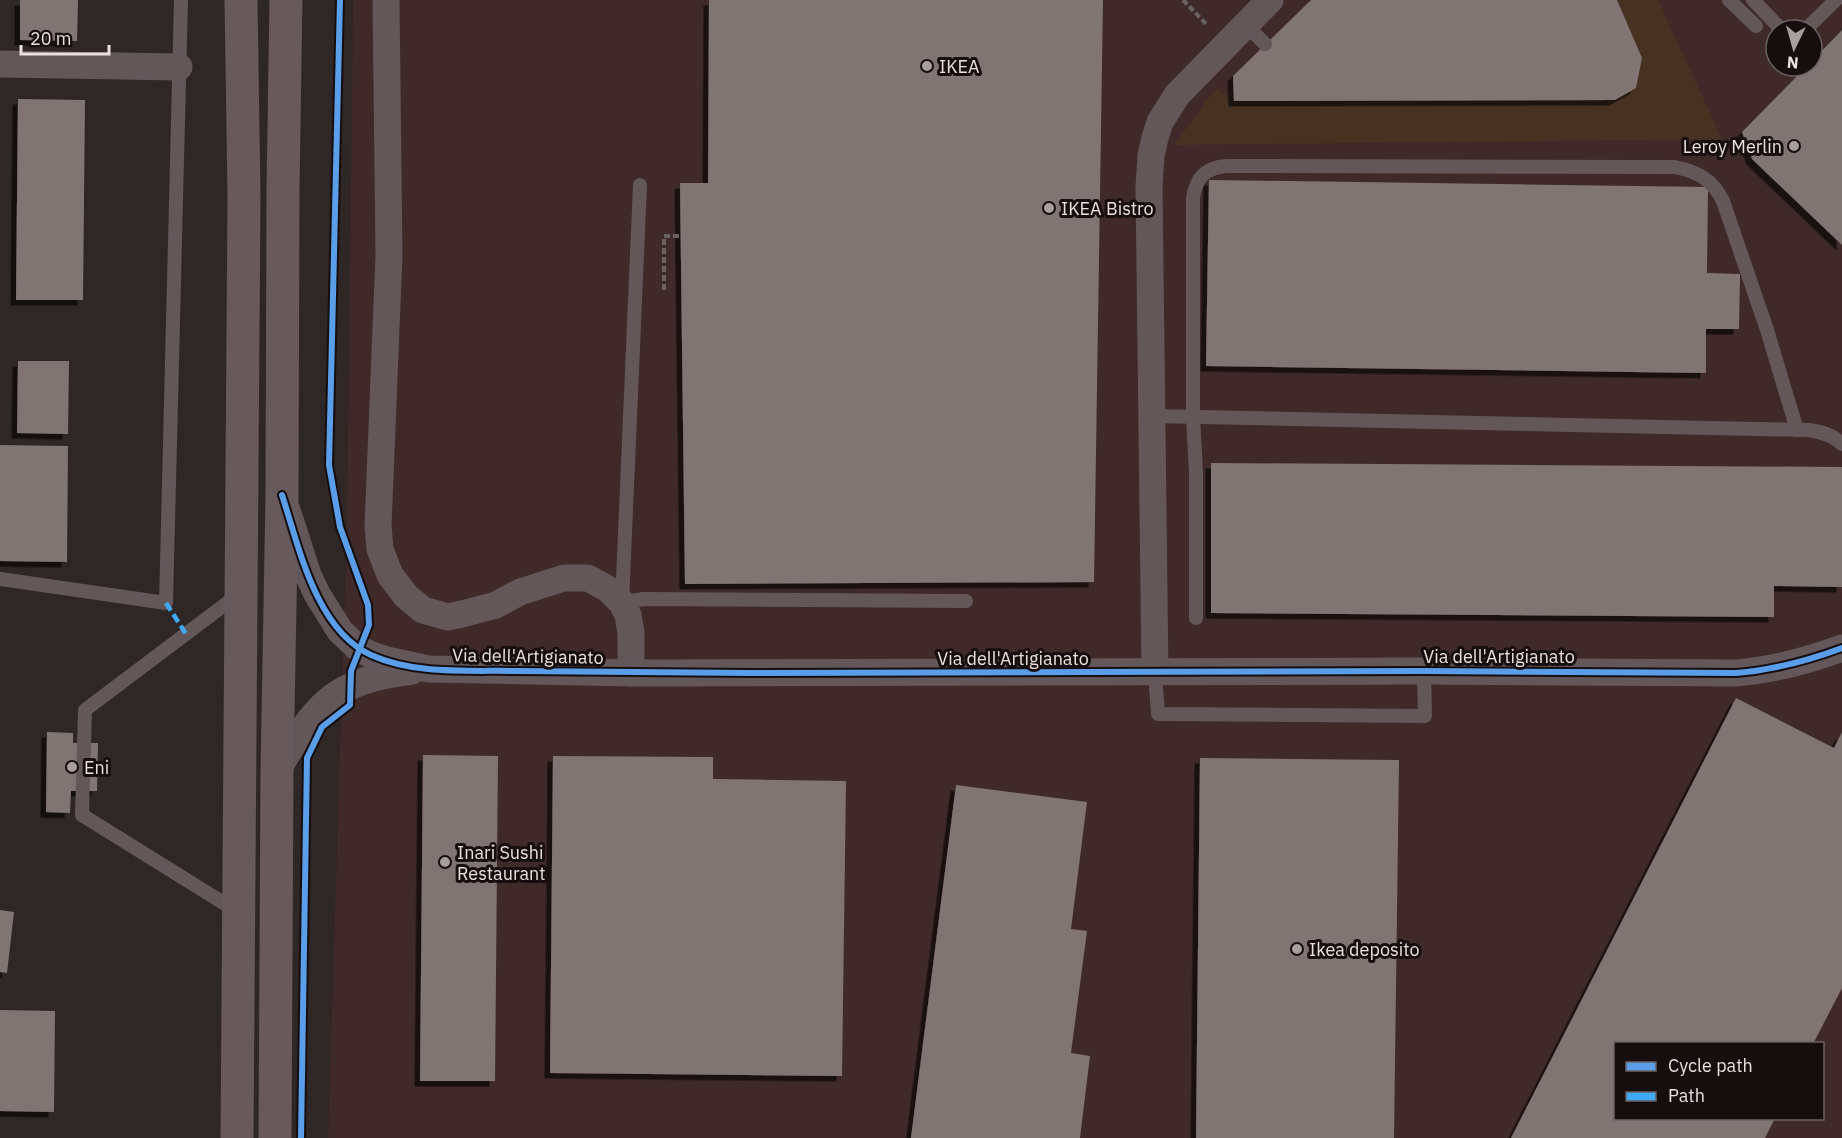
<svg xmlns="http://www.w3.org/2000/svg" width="1842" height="1138" viewBox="0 0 1842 1138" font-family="'IBM Plex Sans',sans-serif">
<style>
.built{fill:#3f2929;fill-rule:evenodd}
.green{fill:#473222}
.building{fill:#807572;filter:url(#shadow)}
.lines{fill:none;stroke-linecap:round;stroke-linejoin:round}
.path{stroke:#6a6162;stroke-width:4;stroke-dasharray:6 3;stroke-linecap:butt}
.service{stroke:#63575a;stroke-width:14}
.minor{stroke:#63575a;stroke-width:27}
.secondary{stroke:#67595c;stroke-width:33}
.quiet{stroke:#3fa9f5;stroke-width:4.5;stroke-dasharray:9 4.5;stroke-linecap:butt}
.cycleway-casing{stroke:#160e0e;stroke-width:10}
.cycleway{stroke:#5a9eea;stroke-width:6}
.poi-dot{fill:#a99e9e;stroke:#160e0e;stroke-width:2}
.labels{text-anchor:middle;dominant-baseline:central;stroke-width:6;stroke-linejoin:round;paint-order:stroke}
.poi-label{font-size:18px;fill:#ebdfdf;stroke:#160e0e;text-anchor:start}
.street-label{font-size:18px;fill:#ebdfdf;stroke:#160e0e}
</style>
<defs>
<filter id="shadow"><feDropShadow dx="-5.5" dy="5.5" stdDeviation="0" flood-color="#0009"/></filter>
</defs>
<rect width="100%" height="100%" fill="#2f2626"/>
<!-- built -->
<path class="built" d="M353 0H1842V1138H328L347 521ZM1776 30H1812V66H1776ZM1616 1044H1822V1118H1616Z"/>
<!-- green -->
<path class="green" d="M1617 0H1658L1722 139 1174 145 1216 88 1234 101 1615 100 1636 88 1642 58Z"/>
<!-- building -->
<g class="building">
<path d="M20 0H78L77 41 20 40Z"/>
<path d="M709 0H1103L1094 582 685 584 680 183H708Z"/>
<path d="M1311 0H1617L1642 58 1636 88 1615 100 1234 101 1233 76Z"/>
<path d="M1842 30V245L1752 159 1742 132 1807 66H1812V61Z"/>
<path d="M18 99 85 100 83 300H16Z"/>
<path d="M1209 180 1708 187 1707 273 1740 274 1739 329H1706V373L1206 366Z"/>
<path d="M18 361H69L68 434 17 433Z"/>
<path d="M0 445 68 446 67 562 0 561Z"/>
<path d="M1211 463 1842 467V587L1774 586V617L1211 613Z"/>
<path d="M1736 698 1834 748 1842 732V988L1813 1044H1616V1118H1775L1765 1138H1511Z"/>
<path d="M47 732 73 733V743H98L97 791H71L70 813 46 812Z"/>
<path d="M423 755 498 756 495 1081H420Z"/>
<path d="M553 756 713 757V779L846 781 842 1076 550 1073Z"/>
<path d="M1200 758 1399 760 1394 1138H1196Z"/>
<path d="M956 785 1087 802 1071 929 1087 931 1071 1053 1090 1056 1080 1138H911Z"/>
<path d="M0 910 14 912 7 973 0 972Z"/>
<path d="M0 1010 55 1011 54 1112 0 1111Z"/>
</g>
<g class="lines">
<!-- path -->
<g class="path">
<path d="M1183 0 1207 25"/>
<path d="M664 290V236H681"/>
</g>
<!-- service -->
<g class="service">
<path d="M1729 0 1756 26"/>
<path d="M1753 0 1776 24 1784 30"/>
<path d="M1246 25 1265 44"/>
<path d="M1800 30 1808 27 1836 0"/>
<path d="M640 185 622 603 643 599 966 601"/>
<path d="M1151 416 1809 430C1822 432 1833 435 1842 444"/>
<path d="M0 579 166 603 181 0"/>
<path d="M1196 618V472L1193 417V198C1196 178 1205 168 1226 166L1675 167C1698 172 1712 179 1723 201L1767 330 1797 430"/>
<path d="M1155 673 1158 714 1425 716 1424 671"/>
<path d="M238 912 82 815 85 710 239 594"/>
</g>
<!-- minor -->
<g class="minor">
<path d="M386 0 389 255 378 526 380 549 390 575 406 596 423 610 448 617 462 614 496 605 520 592 564 578H588L608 589 622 603 628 615 631 633V673"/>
<path d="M0 64 179 67"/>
<path d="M287 510 308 575 317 594 340 631 359 649 372 655 387 660 429 669 631 673 1424 671 1736 673C1773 670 1807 661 1842 648"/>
<path d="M1155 673 1149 187 1151 155 1155 138 1160 122 1177 95 1270 0"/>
<path d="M277 771C316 704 332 681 412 671"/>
</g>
<!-- secondary -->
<g class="secondary">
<path d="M237 1138 244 196 241 0"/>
<path d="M275 1138 277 771 282 495 283 189 286 0"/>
</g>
<!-- quiet -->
<path class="quiet" d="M166 603 186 634"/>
<defs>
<g id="cycleway">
<path d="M282 495C299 547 316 630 371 655 415 675 469 670 517 671 595 672 673 673 751 673 975 673 1199 671 1423 671 1527 671 1631 673 1736 673 1773 670 1807 661 1842 648"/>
<path d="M301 1138 307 758 322 727 350 705 351 671 369 625 368 605 340 527 329 465 340 0"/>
</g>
</defs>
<!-- cycleway casing -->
<use href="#cycleway" class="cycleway-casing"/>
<!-- cycleway -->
<use href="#cycleway" class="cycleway"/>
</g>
<!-- markers -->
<g class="poi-dot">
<circle cx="927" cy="66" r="6"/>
<circle cx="1794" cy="146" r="6"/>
<circle cx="1049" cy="208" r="6"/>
<circle cx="72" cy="767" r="6"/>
<circle cx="445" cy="862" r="6"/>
<circle cx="1297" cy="949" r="6"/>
</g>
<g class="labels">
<!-- poi labels -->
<g class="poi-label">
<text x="939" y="66">IKEA</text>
<text x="1782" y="146" text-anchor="end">Leroy Merlin</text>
<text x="1061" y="208">IKEA Bistro</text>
<text x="84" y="767">Eni</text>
<text x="457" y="852">Inari Sushi<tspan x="457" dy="21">Restaurant</tspan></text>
<text x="1309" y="949">Ikea deposito</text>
</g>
<!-- street labels -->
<g class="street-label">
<text transform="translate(528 656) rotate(1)">Via dell'Artigianato</text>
<text x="1499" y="656">Via dell'Artigianato</text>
<text x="1013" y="658">Via dell'Artigianato</text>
</g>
</g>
<!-- legend -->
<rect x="1614" y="1042" width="210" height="78" fill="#160e0e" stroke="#6b6262" stroke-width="1.5"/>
<rect x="1626" y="1062" width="30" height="9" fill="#5a9eea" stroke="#6b6262" stroke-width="1.5"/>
<text x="1668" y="1072" font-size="18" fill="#ebdfdf">Cycle path</text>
<rect x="1626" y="1092" width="30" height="9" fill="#3fa9f5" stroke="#6b6262" stroke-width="1.5"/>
<text x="1668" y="1102" font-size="18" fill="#ebdfdf">Path</text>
<!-- north arrow -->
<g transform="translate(1794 48) rotate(185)"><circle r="28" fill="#160e0e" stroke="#6b6262" stroke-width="1.5"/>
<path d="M0-4.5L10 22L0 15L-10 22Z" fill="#a99e9e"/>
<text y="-9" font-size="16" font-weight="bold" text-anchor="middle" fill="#ebdfdf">N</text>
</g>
<!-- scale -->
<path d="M21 45v9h88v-9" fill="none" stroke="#ebdfdf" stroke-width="3"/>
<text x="30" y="45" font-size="18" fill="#ebdfdf" stroke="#160e0e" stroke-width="4.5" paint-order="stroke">20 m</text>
</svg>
